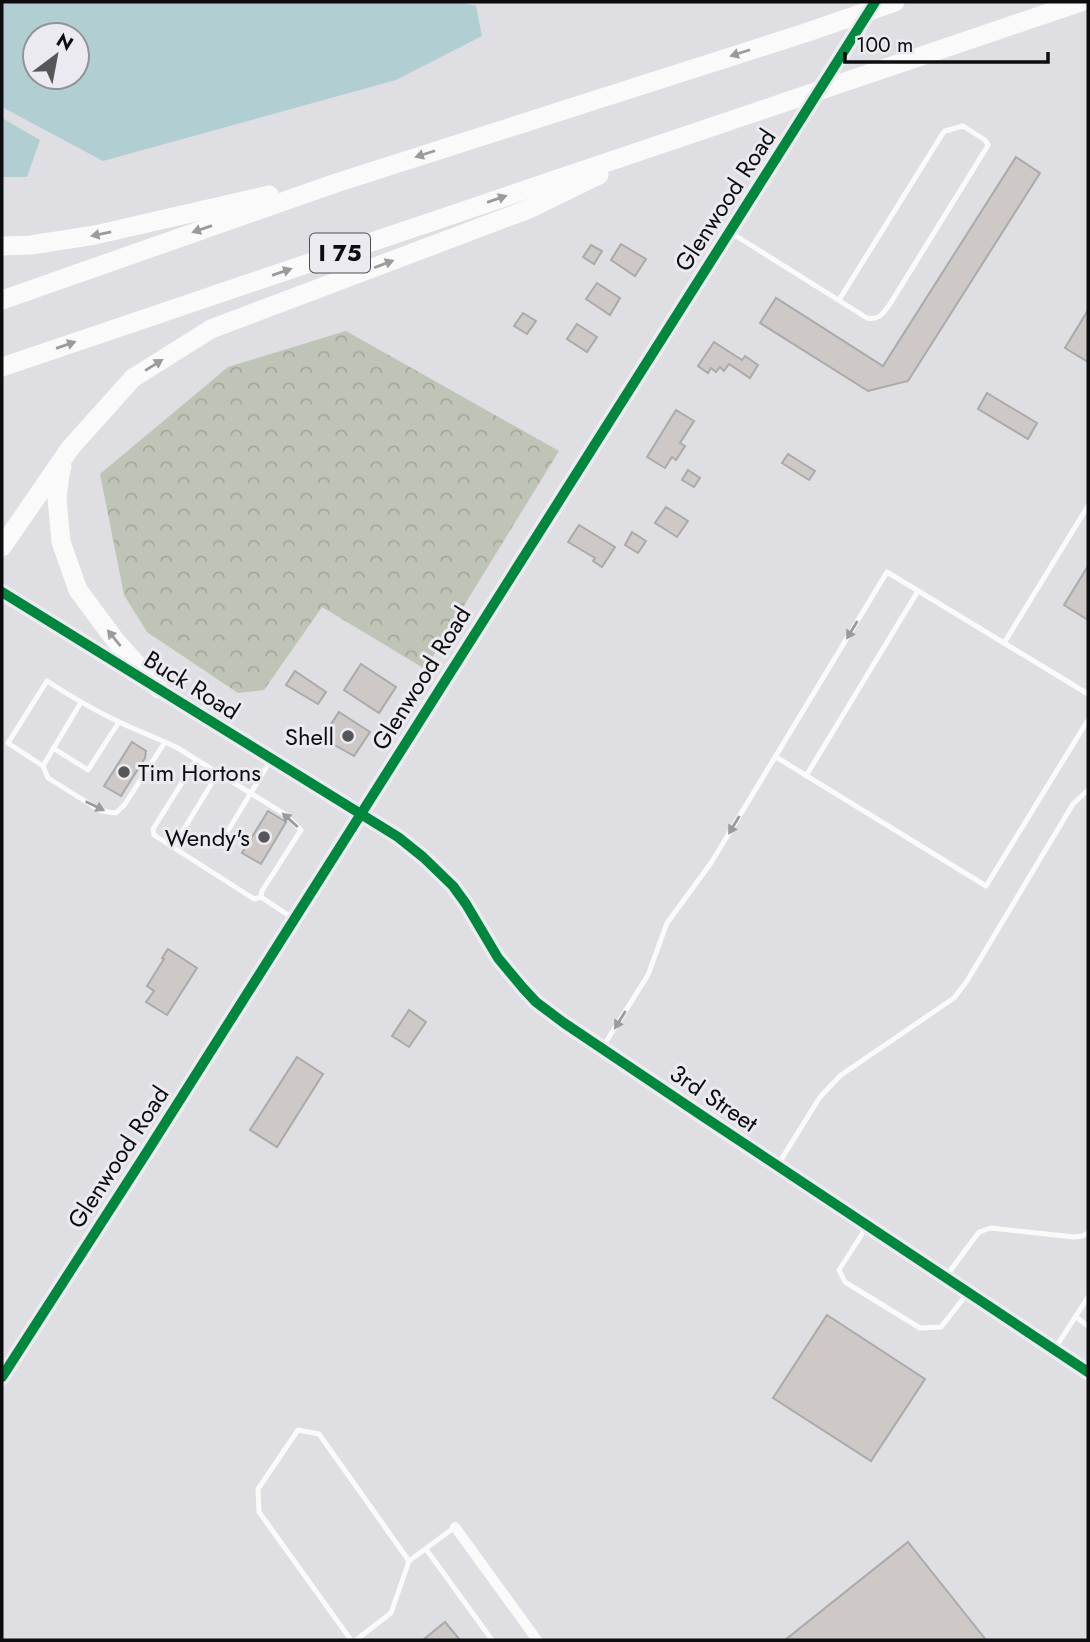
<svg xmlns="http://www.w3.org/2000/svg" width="1090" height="1642" viewBox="0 0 1090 1642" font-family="Jost,sans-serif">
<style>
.forest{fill:url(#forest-crowns)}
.water{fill:#b1cfd2;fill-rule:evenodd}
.building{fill:#cec8c7;stroke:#abaaab;stroke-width:2}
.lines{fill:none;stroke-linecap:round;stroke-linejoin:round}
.lane{stroke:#fafafb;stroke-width:5}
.street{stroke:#fafafb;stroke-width:10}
.secondary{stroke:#fafafb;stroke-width:16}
.highway{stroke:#fafafb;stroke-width:19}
.cycleway-casing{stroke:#ebeaf1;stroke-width:15}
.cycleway{stroke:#00873e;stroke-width:10}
.oneway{fill:#9b9b9d}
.poi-dot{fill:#565659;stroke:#ebeaf1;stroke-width:2.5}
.labels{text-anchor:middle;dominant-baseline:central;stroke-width:6;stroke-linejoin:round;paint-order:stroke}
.shield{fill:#ebeaf1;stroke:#504f53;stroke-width:2}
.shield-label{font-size:23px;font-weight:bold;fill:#0d0d0f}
.street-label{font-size:24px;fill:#0d0d0f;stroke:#ebeaf1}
.poi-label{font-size:24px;fill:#0d0d0f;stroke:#ebeaf1;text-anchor:end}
</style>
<defs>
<pattern id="forest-crowns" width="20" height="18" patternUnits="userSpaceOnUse" patternTransform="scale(1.75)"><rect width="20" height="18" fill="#bfc5b6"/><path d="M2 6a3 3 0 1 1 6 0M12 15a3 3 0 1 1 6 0" fill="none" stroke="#a3a89b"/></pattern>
</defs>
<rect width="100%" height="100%" fill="#dedee3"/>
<!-- forest -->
<path class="forest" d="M346 331 559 451 425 669 322 607 264 690 238 693 147 632 124 595 100 474 228 367Z"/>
<!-- water -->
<g class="water">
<path d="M2 2H459L476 6 482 36 396 80 103 161 2 107ZM35 35H77V77H35Z"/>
<path d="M2 118 40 140 27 177H2Z"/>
</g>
<!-- building -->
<g class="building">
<path d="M1016 157 1040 173 908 381 868 391 760 323 776 298 883 366Z"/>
<path d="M621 244 646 259 635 276 611 260Z"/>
<path d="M591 245 602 251 594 264 583 257Z"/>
<path d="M597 283 620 298 610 315 586 299Z"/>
<path d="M1088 310V362L1065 348Z"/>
<path d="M523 313 536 321 527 334 514 326Z"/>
<path d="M577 324 597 337 587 352 567 339Z"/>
<path d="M714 342 742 360 745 356 758 365 750 378 729 364 724 371 720 367 716 372 711 368 708 373 698 366Z"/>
<path d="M987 393 1037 423 1028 439 978 409Z"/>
<path d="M676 410 694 421 680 443 685 446 676 460 672 457 665 468 647 457Z"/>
<path d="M788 454 815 471 809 480 782 463Z"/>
<path d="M688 470 700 478 694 487 682 480Z"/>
<path d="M666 507 688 521 677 537 655 523Z"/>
<path d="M579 525 615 547 602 567 593 561 595 558 568 542Z"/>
<path d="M632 532 646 541 638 553 625 545Z"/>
<path d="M1088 566V620L1064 605Z"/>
<path d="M361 664 396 687 379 713 344 690Z"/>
<path d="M295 671 326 692 318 704 286 685Z"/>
<path d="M339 712 370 732 354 756 322 738Z"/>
<path d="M132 742 146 751 145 758 121 796 104 786Z"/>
<path d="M268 811 286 822 261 864 242 853Z"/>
<path d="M168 949 197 968 167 1015 146 1002 154 991 147 986 164 959 162 958Z"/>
<path d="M409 1010 426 1022 409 1047 392 1036Z"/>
<path d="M297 1057 323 1074 277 1147 250 1130Z"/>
<path d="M827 1315 925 1379 871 1461 773 1398Z"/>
<path d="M908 1542 986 1640H785Z"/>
<path d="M445 1622 460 1640H423Z"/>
</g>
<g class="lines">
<!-- lane -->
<g class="lane">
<path d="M733 234 867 318C879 321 884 312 890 304L987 147 988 145 985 140 963 126 945 131 943 133 839 300"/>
<path d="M1004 643 1088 506"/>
<path d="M165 742 125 804 116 813 101 811 48 778 43 766 8 743 47 681C70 696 94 710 119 722 138 731 157 738 176 747L286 815 301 830 262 891 261 897"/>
<path d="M53 748 88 770 119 722"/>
<path d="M776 757 986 886 1088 720"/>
<path d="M196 760 153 829 154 835 254 899 261 897 291 917"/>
<path d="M43 766 81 702"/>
<path d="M806 776 918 591"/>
<path d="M220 844 270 761"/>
<path d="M173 847 218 773"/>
<path d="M604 1045 648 975 667 923 711 863 887 572 1088 694"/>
<path d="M779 1163 820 1097 841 1075 954 998 967 981 1073 804 1088 790"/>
<path d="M866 1228 839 1270 845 1282 920 1328 941 1327 967 1294"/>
<path d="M947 1275 979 1232 991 1228 1074 1237 1082 1236 1088 1233"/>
<path d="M1076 1317 1088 1326"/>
<path d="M1056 1347 1088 1297"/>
<path d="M426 1549 492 1640"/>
<path d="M351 1640 259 1512 258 1489 298 1430 319 1434 409 1561 455 1527"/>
<path d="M356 1640 391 1613 409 1561"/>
</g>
<!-- street -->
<path class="street" d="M455 1527 537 1640"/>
<!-- secondary -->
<g class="secondary">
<path d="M2 592 398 837 423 857 453 886 466 904 498 958 523 988 536 1002 564 1023 704 1117 1088 1372"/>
<path d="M2 1377 145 1155 873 5"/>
</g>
<!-- highway -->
<g class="highway">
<path d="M2 246 31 245 95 235 269 195"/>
<path d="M2 300 336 183 805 33 895 2"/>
<path d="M2 367 1081 2"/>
<path d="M62 467 60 474 57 498 61 542 78 590 115 640 159 689"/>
<path d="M2 547 71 447 133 378 211 329 529 209 599 175"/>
</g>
<defs>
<g id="cycleway">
<path d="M2 592 398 837 423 857 453 886 466 904 498 958 523 988 536 1002 564 1023 704 1117 1088 1372"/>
<path d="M2 1377 145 1155 875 2"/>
</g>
</defs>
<!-- cycleway casing -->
<use href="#cycleway" class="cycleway-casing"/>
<!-- cycleway -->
<use href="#cycleway" class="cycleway"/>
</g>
<!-- one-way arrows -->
<defs><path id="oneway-solid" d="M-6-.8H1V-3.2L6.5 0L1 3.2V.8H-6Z" transform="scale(1.75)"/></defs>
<g class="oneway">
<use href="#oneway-solid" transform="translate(740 53) rotate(162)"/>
<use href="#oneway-solid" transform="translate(425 154) rotate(162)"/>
<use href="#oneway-solid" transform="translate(497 199) rotate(-19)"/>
<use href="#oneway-solid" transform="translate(202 229) rotate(161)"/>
<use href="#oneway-solid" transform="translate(101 234) rotate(168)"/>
<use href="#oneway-solid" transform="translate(384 264) rotate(-21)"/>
<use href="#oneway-solid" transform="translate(282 272) rotate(-19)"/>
<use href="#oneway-solid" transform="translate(66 345) rotate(-19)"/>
<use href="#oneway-solid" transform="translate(154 365) rotate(-32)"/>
<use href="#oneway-solid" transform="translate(852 630) rotate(121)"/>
<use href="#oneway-solid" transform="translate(114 638) rotate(-129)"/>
<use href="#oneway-solid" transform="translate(95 806) rotate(26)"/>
<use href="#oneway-solid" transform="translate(290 820) rotate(-138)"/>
<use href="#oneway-solid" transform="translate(734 825) rotate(121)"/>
<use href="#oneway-solid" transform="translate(620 1020) rotate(122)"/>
</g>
<!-- markers -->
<g class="poi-dot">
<circle cx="348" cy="736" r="7"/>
<circle cx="124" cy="772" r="7"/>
<circle cx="264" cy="837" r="7"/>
</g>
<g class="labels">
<!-- shield labels -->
<rect class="shield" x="310" y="233.5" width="60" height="39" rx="5"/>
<g class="shield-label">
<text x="340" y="253">I 75</text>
</g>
<!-- street labels -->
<g class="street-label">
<text transform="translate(725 200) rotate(-57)">Glenwood Road</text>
<text transform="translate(421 678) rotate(-58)">Glenwood Road</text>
<text transform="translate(192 685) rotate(32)">Buck Road</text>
<text transform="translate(714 1098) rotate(34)">3rd Street</text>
<text transform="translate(118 1157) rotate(-57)">Glenwood Road</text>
</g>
<!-- poi labels -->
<g class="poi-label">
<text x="334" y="736">Shell</text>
<text x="138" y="772" text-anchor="start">Tim Hortons</text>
<text x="250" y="837">Wendy's</text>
</g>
</g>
<!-- border -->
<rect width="1090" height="1642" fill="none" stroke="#0d0d0f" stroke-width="7"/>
<!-- north arrow -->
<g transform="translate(56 56) rotate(32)"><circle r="33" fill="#ebeaf1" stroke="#929297" stroke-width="2"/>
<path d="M0-5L12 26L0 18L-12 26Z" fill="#565659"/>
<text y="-10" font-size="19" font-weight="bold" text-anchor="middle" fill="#0d0d0f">N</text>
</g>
<!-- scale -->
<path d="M845 52v10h203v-10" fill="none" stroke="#0d0d0f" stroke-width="3.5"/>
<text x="856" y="52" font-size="21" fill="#0d0d0f" stroke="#ebeaf1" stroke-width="5" paint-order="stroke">100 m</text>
</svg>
